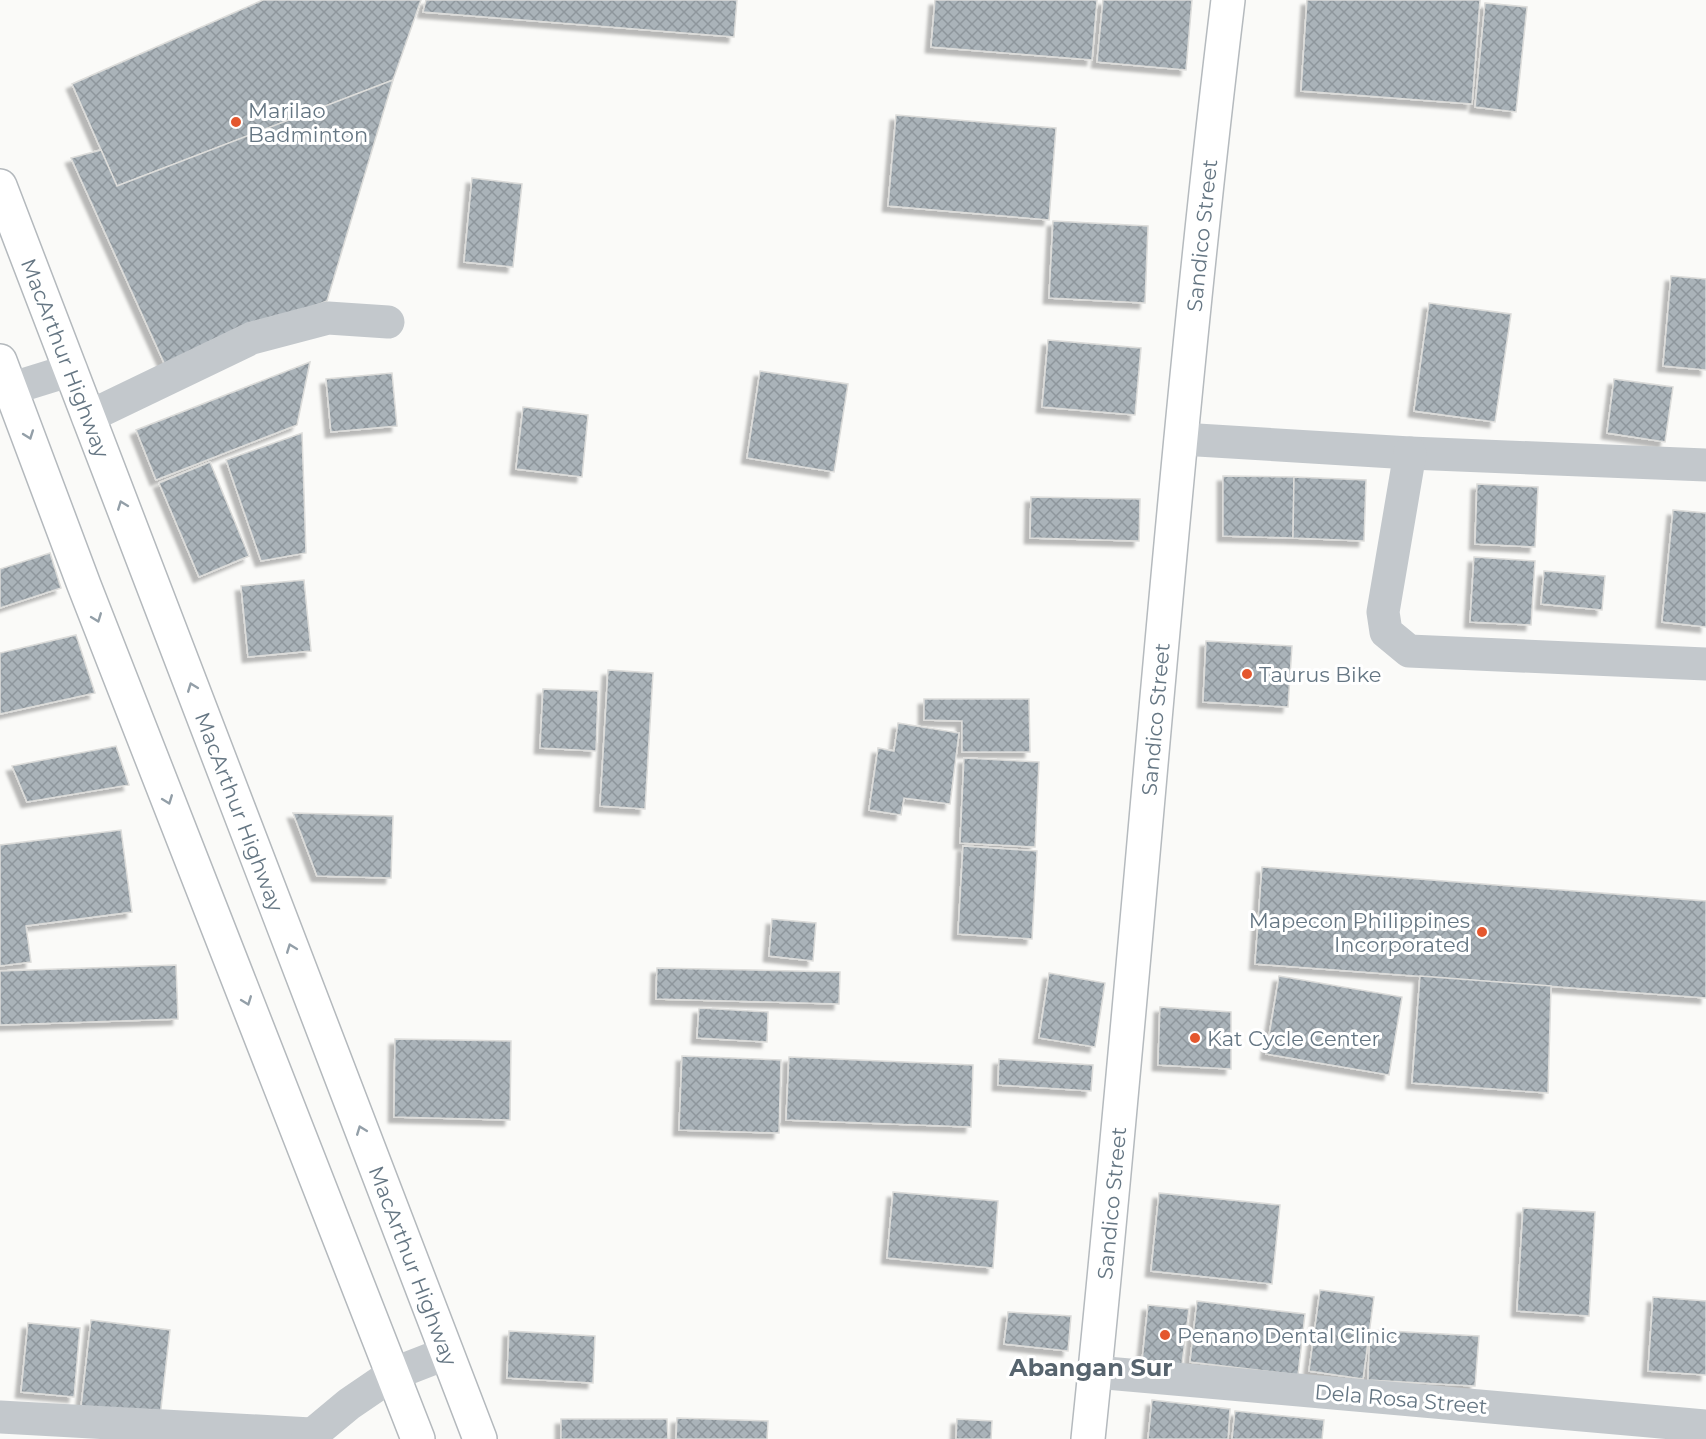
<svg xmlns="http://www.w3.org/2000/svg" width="1706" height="1439" viewBox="0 0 1706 1439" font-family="Montserrat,sans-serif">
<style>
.building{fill:url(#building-cross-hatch);stroke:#dcdcda;stroke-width:1.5;filter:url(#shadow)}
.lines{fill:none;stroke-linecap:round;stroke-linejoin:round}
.major-casing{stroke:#b5babe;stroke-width:36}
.highway-casing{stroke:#b4b9bd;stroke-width:36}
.minor{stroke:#c3c8cc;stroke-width:33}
.major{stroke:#fff;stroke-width:33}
.highway{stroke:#fff;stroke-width:33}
.oneway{stroke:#939fa8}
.poi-dot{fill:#e4572e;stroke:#fff;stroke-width:2}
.labels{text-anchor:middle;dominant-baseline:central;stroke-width:6;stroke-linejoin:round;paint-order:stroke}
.poi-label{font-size:21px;fill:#657683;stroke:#fff;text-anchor:start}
.street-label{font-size:21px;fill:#657683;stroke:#fff}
.quarter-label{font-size:24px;font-weight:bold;fill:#57646e;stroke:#fff}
</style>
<defs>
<pattern id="building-cross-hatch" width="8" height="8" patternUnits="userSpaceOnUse" patternTransform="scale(1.5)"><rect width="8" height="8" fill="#aab3b9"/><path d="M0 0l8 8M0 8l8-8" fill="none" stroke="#8e969c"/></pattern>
<filter id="shadow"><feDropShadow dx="-5.5" dy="5.5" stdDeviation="1.5" flood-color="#0004"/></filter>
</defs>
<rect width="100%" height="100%" fill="#fafaf8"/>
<!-- building -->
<g class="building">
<path d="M263 0H421L393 80 117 186 72 84Z"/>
<path d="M426 0H737L734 37 423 12Z"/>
<path d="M935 0H1097L1092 60 931 47Z"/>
<path d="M1103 0H1192L1186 70 1097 62Z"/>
<path d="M1307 0H1480L1472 104 1301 91Z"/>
<path d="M1485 3 1527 7 1516 112 1475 107Z"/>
<path d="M393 80 327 301 165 365 71 158 101 150 117 186Z"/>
<path d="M896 115 1056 128 1049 220 888 206Z"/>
<path d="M472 178 522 184 513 267 464 262Z"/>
<path d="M1053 221 1148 226 1145 303 1049 298Z"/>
<path d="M1671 276 1706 279V370L1663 366Z"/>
<path d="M1429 303 1511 314 1495 422 1414 411Z"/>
<path d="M1048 340 1141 348 1135 415 1042 407Z"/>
<path d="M310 362 297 425 156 480 136 430Z"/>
<path d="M760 371 848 384 834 472 747 458Z"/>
<path d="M392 373 397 426 331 432 326 379Z"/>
<path d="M1614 379 1673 387 1665 442 1607 433Z"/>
<path d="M523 407 588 415 582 477 516 469Z"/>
<path d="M302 433 306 553 261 561 226 460Z"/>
<path d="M210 462 249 556 199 577 159 483Z"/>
<path d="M1223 476 1294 477 1293 538 1223 536Z"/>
<path d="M1294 477 1366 480 1364 541 1293 538Z"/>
<path d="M1477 484 1538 487 1535 547 1475 544Z"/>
<path d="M1031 497 1140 499 1139 541 1030 538Z"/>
<path d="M1673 510 1706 513V627L1662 622Z"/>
<path d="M50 553 61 588 0 608V569Z"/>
<path d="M1474 557 1535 561 1531 625 1470 622Z"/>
<path d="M1544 571 1605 576 1602 610 1541 604Z"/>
<path d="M304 580 311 651 248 657 241 586Z"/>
<path d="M76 635 95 693 0 714V653Z"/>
<path d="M1206 641 1292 646 1288 707 1203 702Z"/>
<path d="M608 670 653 673 645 809 600 806Z"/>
<path d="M543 689 598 691 596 751 540 748Z"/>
<path d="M924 699H1029L1030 752H962V721L924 720Z"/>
<path d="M898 723 959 733 950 804 904 798 901 815 869 810 878 748 894 751Z"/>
<path d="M116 746 129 785 27 802 12 766Z"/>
<path d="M964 758 1039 762 1035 847 960 843Z"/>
<path d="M293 813 393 816 391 878 317 876Z"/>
<path d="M121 830 132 912 26 926 31 962 0 966V845Z"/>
<path d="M963 846 1037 851 1032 939 958 934Z"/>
<path d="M1262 867 1706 901V998L1255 964Z"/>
<path d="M772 919 816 923 813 961 769 956Z"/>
<path d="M176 965 178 1019 0 1025V971Z"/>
<path d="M657 968 840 972 839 1004 656 999Z"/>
<path d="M1049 973 1105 983 1095 1047 1039 1038Z"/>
<path d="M1279 976 1402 997 1389 1075 1266 1054Z"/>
<path d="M1420 976 1551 986 1548 1093 1412 1083Z"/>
<path d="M1160 1007 1231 1012V1069L1158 1065Z"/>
<path d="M699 1008 768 1012 767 1042 697 1038Z"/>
<path d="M395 1039 511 1041 510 1120 394 1117Z"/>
<path d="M682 1056 781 1060 779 1133 679 1130Z"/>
<path d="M789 1057 973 1065 971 1127 786 1120Z"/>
<path d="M999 1059 1093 1065 1091 1091 998 1085Z"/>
<path d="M893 1192 998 1201 993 1268 887 1258Z"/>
<path d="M1159 1193 1280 1205 1272 1284 1151 1271Z"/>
<path d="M1523 1208 1595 1212 1589 1316 1517 1311Z"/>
<path d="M1320 1290 1374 1297 1363 1379 1309 1371Z"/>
<path d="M1653 1297 1706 1301V1375L1648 1371Z"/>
<path d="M1197 1301 1305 1314 1298 1375 1190 1362Z"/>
<path d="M1148 1305 1189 1309 1182 1364 1142 1361Z"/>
<path d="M1008 1312 1071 1316 1068 1351 1004 1344Z"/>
<path d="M91 1320 170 1330 160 1417 81 1407Z"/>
<path d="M28 1323 80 1328 74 1397 21 1392Z"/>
<path d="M1370 1330 1479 1336 1475 1386 1368 1380Z"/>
<path d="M509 1331 595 1336 593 1383 507 1378Z"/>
<path d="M1152 1400 1230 1409 1228 1439H1148Z"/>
<path d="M1235 1411 1324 1420 1322 1439H1232Z"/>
<path d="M677 1418 768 1421 767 1439H676Z"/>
<path d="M561 1419H667L668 1439H561Z"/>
<path d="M957 1419 992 1421 991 1439H956Z"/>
</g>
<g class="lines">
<defs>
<g id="major">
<path id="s1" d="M1088 1439C1138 960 1170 478 1228 0"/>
</g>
<g id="highway">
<path id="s2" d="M0 186 480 1439"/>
<path d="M0 361 84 585 418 1439"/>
</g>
</defs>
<!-- major casing -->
<use href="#major" class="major-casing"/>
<!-- highway casing -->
<use href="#highway" class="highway-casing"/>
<!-- minor -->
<g class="minor">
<path d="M0 392 71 370"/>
<path d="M88 417 252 338 328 318 388 322"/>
<path d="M1181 439 1410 453 1706 465"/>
<path d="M1410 453 1383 612 1386 632 1409 651 1706 664"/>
<path d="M1095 1372 1706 1426"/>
<path d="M0 1417 311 1434"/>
<path d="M307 1439 349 1404 393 1374 447 1353"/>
</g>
<!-- major -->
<use href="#major" class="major"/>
<!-- highway -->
<use href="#highway" class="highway"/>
</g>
<!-- one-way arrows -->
<defs><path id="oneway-chevron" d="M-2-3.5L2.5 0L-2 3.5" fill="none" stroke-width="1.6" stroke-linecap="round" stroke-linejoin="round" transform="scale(1.5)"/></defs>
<g class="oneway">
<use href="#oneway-chevron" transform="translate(29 435) rotate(70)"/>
<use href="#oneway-chevron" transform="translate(122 505) rotate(-111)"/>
<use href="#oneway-chevron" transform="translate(97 618) rotate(69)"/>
<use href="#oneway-chevron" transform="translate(192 687) rotate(-111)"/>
<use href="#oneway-chevron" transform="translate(168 800) rotate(69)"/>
<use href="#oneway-chevron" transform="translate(291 948) rotate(-111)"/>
<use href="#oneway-chevron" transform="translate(247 1001) rotate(69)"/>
<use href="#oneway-chevron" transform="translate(361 1130) rotate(-111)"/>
</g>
<!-- markers -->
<g class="poi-dot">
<circle cx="236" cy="122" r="6"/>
<circle cx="1247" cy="674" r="6"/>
<circle cx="1482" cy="932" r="6"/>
<circle cx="1195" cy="1038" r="6"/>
<circle cx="1165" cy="1335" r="6"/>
</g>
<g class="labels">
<!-- poi labels -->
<g class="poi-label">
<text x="248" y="110">Marilao<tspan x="248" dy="24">Badminton</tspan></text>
<text x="1259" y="674">Taurus Bike</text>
<text x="1470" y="920" text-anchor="end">Mapecon Philippines<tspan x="1470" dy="24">Incorporated</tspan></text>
<text x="1207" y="1038">Kat Cycle Center</text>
<text x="1177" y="1335">Penano Dental Clinic</text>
</g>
<!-- street labels -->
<g class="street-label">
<text stroke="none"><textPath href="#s1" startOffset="1209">Sandico Street</textPath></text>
<text stroke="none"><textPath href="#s2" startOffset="184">MacArthur Highway</textPath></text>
<text stroke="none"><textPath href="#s1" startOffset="723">Sandico Street</textPath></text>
<text stroke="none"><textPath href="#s2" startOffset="670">MacArthur Highway</textPath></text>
<text stroke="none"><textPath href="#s1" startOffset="237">Sandico Street</textPath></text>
<text stroke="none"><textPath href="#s2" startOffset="1156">MacArthur Highway</textPath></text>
<text transform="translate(1401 1399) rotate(5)">Dela Rosa Street</text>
</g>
<!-- quarter labels -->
<g class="quarter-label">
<text x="1091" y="1367">Abangan Sur</text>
</g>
</g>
</svg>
